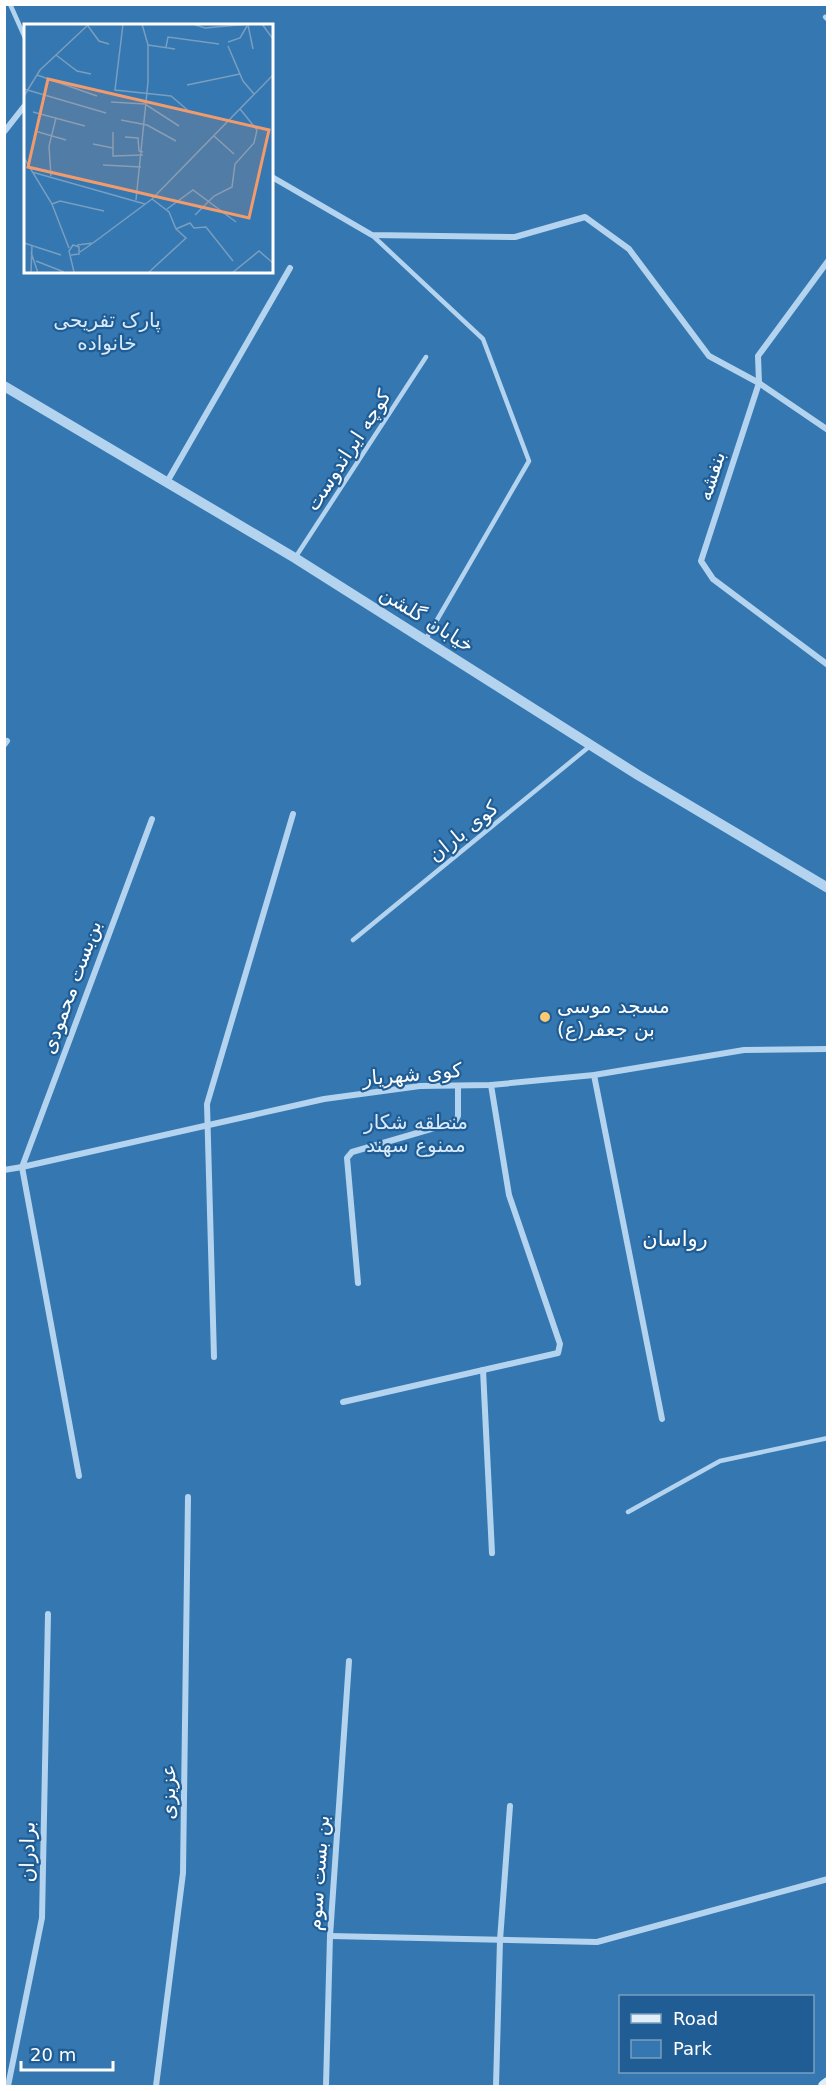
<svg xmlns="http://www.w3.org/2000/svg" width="832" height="2091" viewBox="0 0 832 2091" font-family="'DejaVu Sans','Noto Sans Arabic',sans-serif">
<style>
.green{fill:#3477b1;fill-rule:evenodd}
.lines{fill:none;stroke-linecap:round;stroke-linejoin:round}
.service{stroke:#b3d3ee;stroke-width:4.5}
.minor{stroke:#b3d3ee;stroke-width:6}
.tertiary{stroke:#b3d3ee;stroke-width:10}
.secondary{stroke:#e0eefa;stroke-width:12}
.poi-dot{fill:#fbc874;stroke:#205d94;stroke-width:2}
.labels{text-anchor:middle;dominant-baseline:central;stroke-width:4.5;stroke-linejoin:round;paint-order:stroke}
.park-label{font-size:20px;fill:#d9ebfa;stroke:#205d94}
.street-label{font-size:20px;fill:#fff;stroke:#205d94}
.poi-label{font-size:20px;fill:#fff;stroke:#205d94;text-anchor:start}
.neighbourhood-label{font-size:21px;fill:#fff;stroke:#205d94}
.inset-road{fill:none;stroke:#799ebf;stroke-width:1.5}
.view{fill:#f19b6d;fill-opacity:0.15;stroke:#f19b6d;stroke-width:3}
.inset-edge{fill:none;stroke:#fff;stroke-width:3}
</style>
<rect width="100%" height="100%" fill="#205d94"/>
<!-- green -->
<path class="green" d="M5 5H827V2086H5ZM26 26H272V272H26ZM620 1996H812V2072H620Z"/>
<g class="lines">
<!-- service -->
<g class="service">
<path d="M10 4 26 40"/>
<path d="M825 17 828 20"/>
<path d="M372 235 483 339 529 461 426 639"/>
<path d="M295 558 426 357"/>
<path d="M353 940 590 746"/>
<path d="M628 1512 720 1461 828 1438"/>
</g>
<!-- minor -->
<g class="minor">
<path d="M4 132 26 104"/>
<path d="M272 177 372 235 515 237 585 217 629 249 709 356 759 383 828 430"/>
<path d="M828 261 758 356 759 383 701 561 713 579 828 665"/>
<path d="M167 482 290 268"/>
<path d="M4 745 7 741"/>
<path d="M594 1075 662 1419"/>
<path d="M4 1170 22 1167 324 1099 420 1086 491 1085 594 1075 744 1050 828 1049"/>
<path d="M358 1283 347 1158 352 1152 455 1122 458 1116V1086"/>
<path d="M214 1357 207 1104 293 814"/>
<path d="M483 1370 492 1553"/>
<path d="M343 1402 558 1353 560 1344 509 1195 491 1085"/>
<path d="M79 1476 22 1167 152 819"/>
<path d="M330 1936 597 1942 828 1879"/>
<path d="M8 2086 42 1918 48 1614"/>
<path d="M156 2086 183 1873 188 1497"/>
<path d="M326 2086 330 1936 349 1661"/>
<path d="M496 2086 500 1940 510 1806"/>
</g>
<!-- tertiary -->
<path class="tertiary" d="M4 386 295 558 638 775 828 888"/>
<!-- secondary -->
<path class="secondary" d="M824 2086 828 2083"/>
</g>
<!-- markers -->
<circle class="poi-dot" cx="545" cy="1017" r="6"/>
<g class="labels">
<!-- park labels -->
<g class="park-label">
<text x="107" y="320">پارک تفریحی<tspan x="107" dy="23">خانواده</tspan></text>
<text x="416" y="1122">منطقه شکار<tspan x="416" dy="23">ممنوع سهند</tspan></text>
</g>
<!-- street labels -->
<g class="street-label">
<text transform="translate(348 450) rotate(-57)">کوچه ایراندوست</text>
<text transform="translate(711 476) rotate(-72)">بنفشه</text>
<text transform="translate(427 619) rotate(32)">خیابان گلشن</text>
<text transform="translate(463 831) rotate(-39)">کوی باران</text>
<text transform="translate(71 987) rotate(-70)">بن‌بست محمودی</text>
<text transform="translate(412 1074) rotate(-5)">کوی شهریار</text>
<text transform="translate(168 1792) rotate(-89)">عزیزی</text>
<text transform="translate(27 1852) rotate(-89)">برادران</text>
<text transform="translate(318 1873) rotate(-86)">بن بست سوم</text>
</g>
<!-- poi labels -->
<g class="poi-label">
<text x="557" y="1006">مسجد موسی<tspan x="557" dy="23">بن جعفر(ع)</tspan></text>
</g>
<!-- neighbourhood labels -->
<g class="neighbourhood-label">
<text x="675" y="1239">رواسان</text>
</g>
</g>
<!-- overview -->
<g transform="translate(24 24)">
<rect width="249" height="249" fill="#205d94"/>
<path d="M0 0H249V249H0Z" fill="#3477b1"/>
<path class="inset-road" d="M99 0 91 66 147 72 167 89M169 0 181 4 226 0M238 0 249 15M224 1 229 25M64 2 75 17 85 20M204 18 216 14 223 2M124 21 151 25M204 22 219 57 230 70M142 23 144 13 195 20M32 31 53 47 67 50M13 51 73 72M163 61 216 50M0 65 82 89M0 72 16 46 65 0M87 78 121 80 155 102M9 88 61 102M97 96 123 101 152 117M11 107 42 116M89 108V132L119 131M190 112 210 130M101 113 114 114 115 127 119 128M69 120 89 124M0 134 28 180 45 224M79 141 117 143M8 148 121 180M27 152 25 122 32 94M128 175 145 188 152 205M112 176 124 58V21L118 0M28 180 36 177 80 187M143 185 169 166 212 198M171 191 190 172 208 163 211 140 230 119 233 106 216 85M152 205 166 199 170 204 182 203 209 237M0 219 37 231M69 219 128 175 249 51M53 221 69 219 56 228M7 228 14 249M47 231 55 230V223L49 221 45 227 50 248M12 237 40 248M7 249 8 221M124 249 162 214 152 205M208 249 235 227 249 239"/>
<path class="view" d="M24 55 245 106 225 194 4 143Z"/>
<rect width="249" height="249" class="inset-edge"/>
</g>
<!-- border -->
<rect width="832" height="2091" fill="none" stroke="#ffffff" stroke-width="12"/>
<!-- legend -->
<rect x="619" y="1995" width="195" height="78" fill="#205d94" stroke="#799ebf" stroke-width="1.5"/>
<rect x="631" y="2014" width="30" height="9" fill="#e0eefa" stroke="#799ebf" stroke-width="1.5"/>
<text x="673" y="2025" font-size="18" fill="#ffffff">Road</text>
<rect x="631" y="2040" width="30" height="18" fill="#3477b1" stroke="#799ebf" stroke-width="1.5"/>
<text x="673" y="2055" font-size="18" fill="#ffffff">Park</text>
<!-- scale -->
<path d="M21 2061v9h92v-9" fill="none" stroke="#ffffff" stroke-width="3"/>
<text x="30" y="2061" font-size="18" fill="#ffffff" stroke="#205d94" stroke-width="4.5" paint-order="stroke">20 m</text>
</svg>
